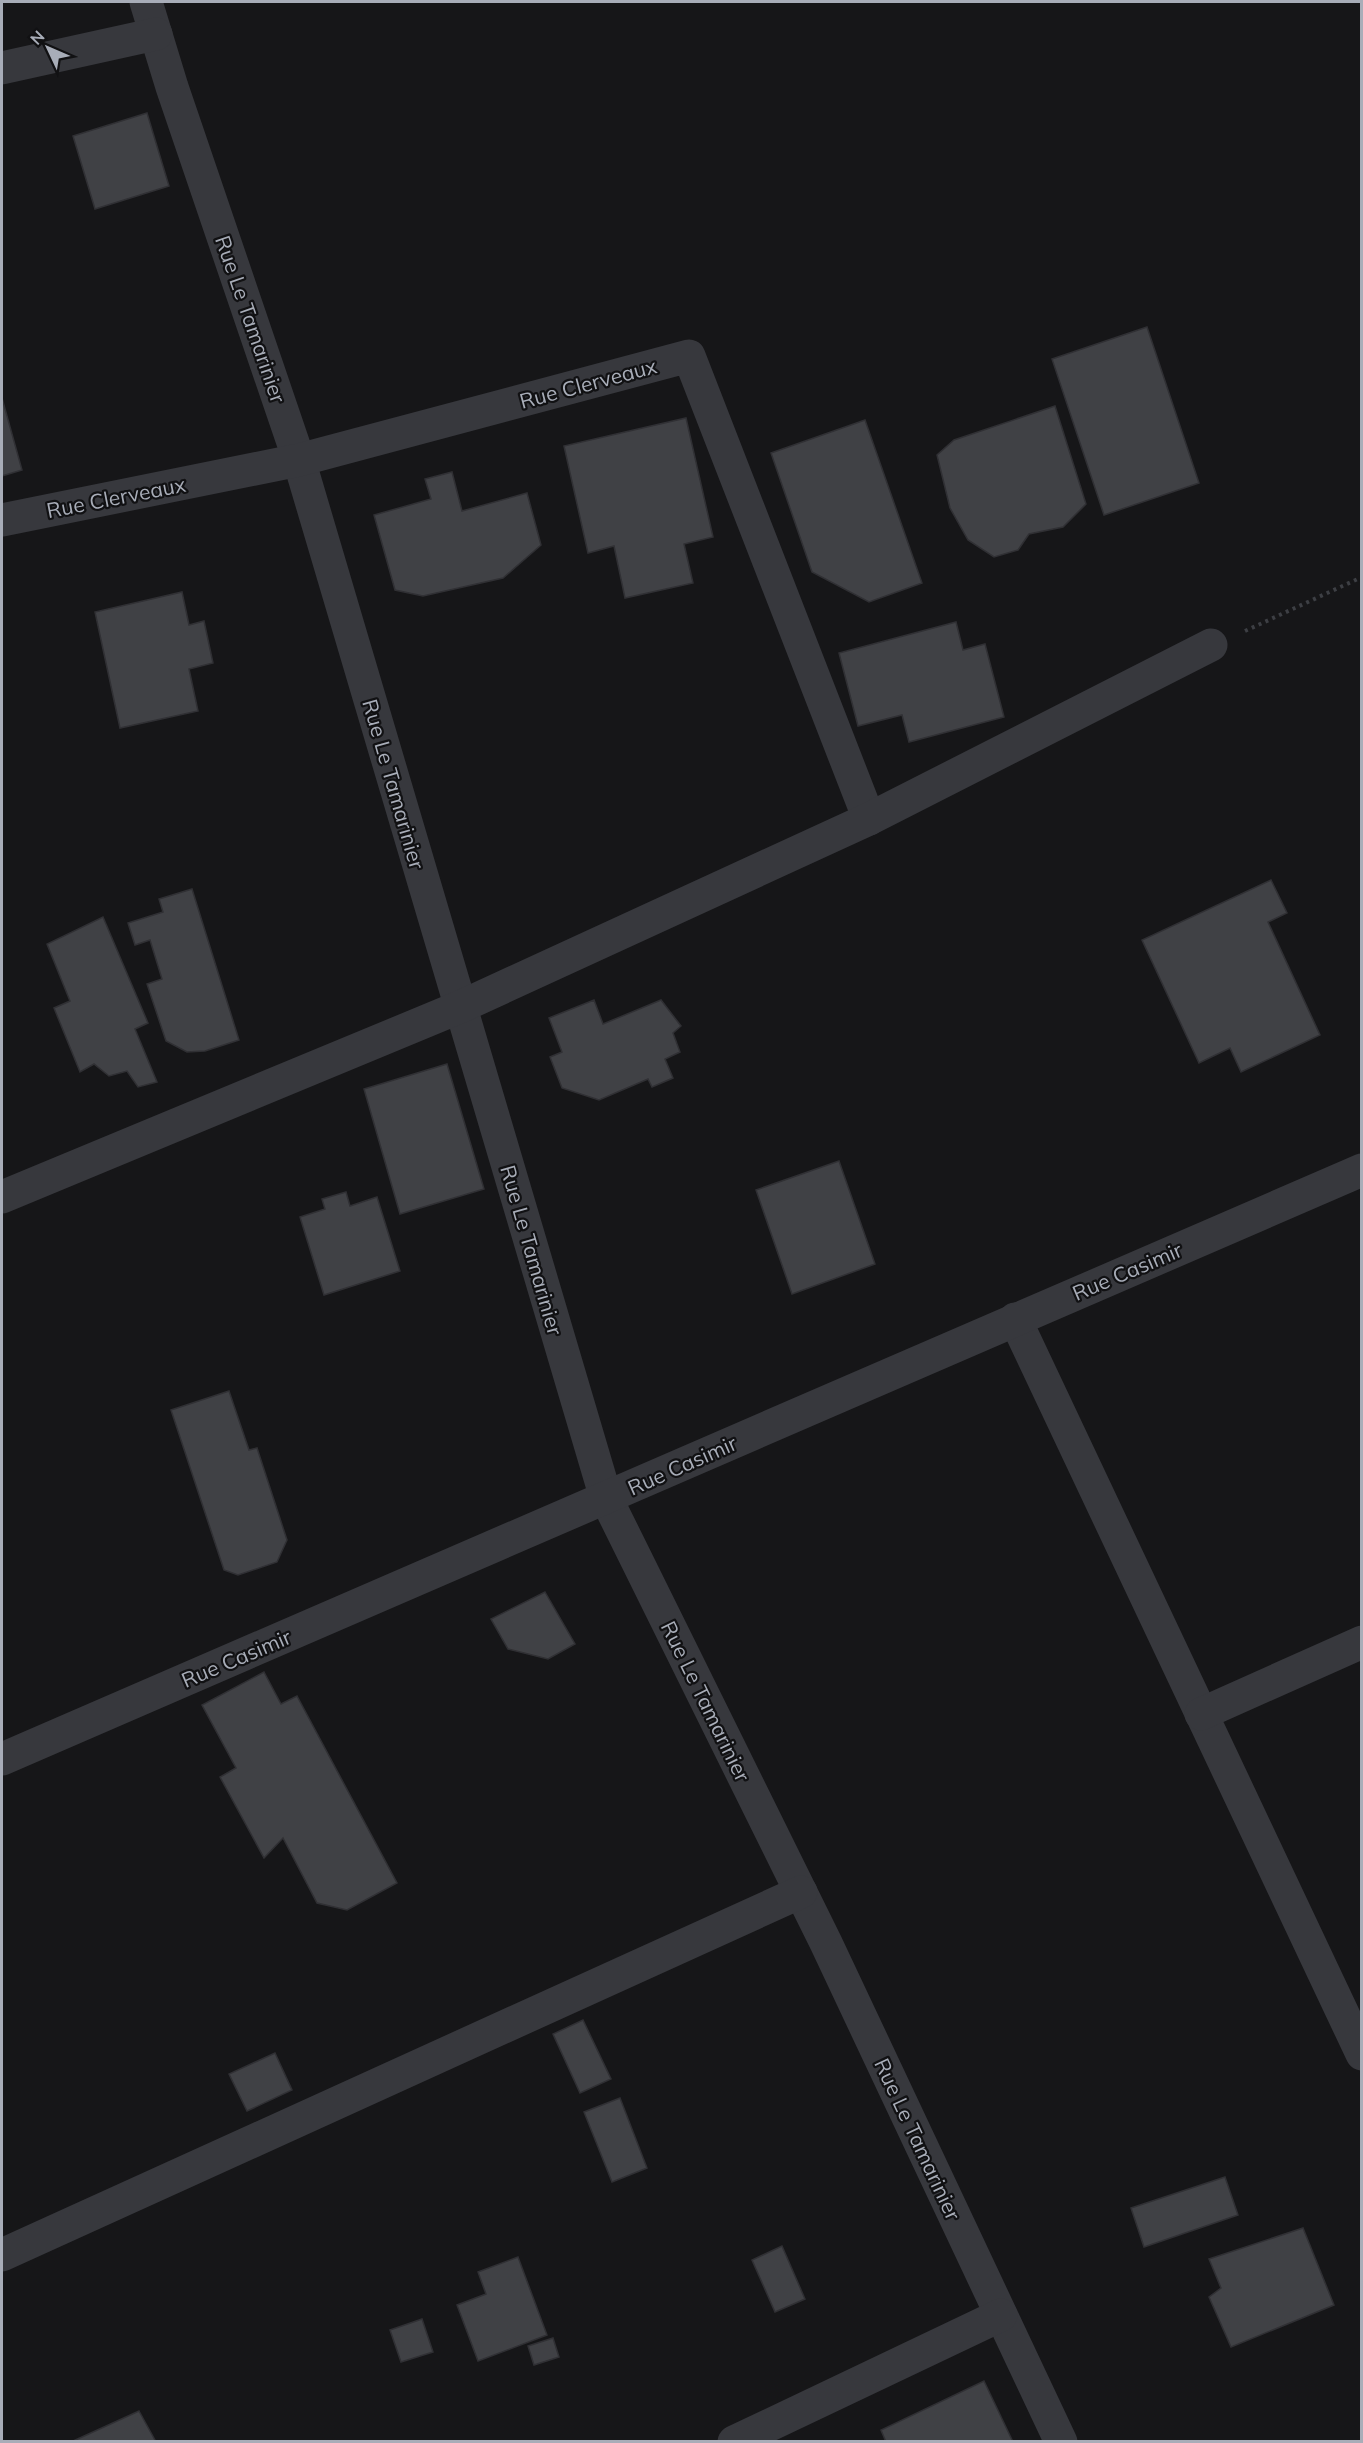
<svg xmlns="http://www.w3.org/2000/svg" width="1363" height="2443" viewBox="0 0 1363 2443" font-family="Mulish,sans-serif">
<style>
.building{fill:#404145;stroke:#303034;stroke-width:1.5}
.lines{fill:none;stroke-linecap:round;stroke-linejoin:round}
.path{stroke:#3d3f44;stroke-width:4;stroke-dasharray:3 4.5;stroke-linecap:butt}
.minor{stroke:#37383d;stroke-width:33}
.labels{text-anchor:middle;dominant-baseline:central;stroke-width:4.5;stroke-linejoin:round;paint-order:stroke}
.street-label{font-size:21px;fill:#a8adb8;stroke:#111113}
</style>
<rect width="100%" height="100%" fill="#161618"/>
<!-- building -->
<g class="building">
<path d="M147 113 169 186 95 209 73 136Z"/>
<path d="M1147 327 1199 483 1104 515 1052 359Z"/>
<path d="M2 398 22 470 2 476Z"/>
<path d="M1055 406 1086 504 1063 527 1029 534 1018 550 994 557 968 540 950 508 937 455 954 440Z"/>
<path d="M686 418 713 537 684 544 693 583 625 598 614 546 588 553 564 446Z"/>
<path d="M865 420 922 583 869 602 812 572 771 453Z"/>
<path d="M452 472 462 511 527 493 541 545 503 578 423 596 395 590 374 515 431 499 425 479Z"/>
<path d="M182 592 189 625 204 621 213 663 189 669 198 711 120 728 95 612Z"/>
<path d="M956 622 963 650 985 644 1004 717 909 742 902 715 858 726 839 653Z"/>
<path d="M1271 880 1287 913 1268 922 1320 1035 1241 1072 1230 1048 1199 1063 1142 940Z"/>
<path d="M192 889 239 1040 205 1051 187 1052 166 1041 147 984 162 979 150 940 135 945 128 923 163 912 159 899Z"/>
<path d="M103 917 148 1023 135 1029 157 1082 138 1087 127 1071 109 1076 94 1064 80 1072 54 1008 70 1001 47 944Z"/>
<path d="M594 1000 603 1024 661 1000 681 1026 673 1033 680 1052 665 1059 673 1078 652 1087 648 1079 599 1100 562 1088 550 1057 562 1052 549 1018Z"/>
<path d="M447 1064 484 1189 400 1214 364 1089Z"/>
<path d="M839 1161 875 1264 792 1294 756 1190Z"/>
<path d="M346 1192 350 1206 377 1197 400 1271 324 1295 300 1217 325 1209 322 1199Z"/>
<path d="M229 1391 249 1450 257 1448 287 1540 277 1562 238 1575 224 1570 171 1410Z"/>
<path d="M545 1592 575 1644 548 1659 508 1649 491 1619Z"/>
<path d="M264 1672 281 1704 297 1696 397 1883 347 1910 317 1903 283 1838 264 1858 220 1777 236 1768 202 1705Z"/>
<path d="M583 2020 611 2079 580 2093 553 2034Z"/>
<path d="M275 2053 292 2090 247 2111 229 2074Z"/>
<path d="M620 2098 647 2168 612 2182 584 2112Z"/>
<path d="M1225 2177 1238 2215 1144 2247 1131 2208Z"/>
<path d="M1303 2228 1334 2305 1231 2347 1209 2297 1221 2288 1209 2259Z"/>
<path d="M782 2246 805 2299 775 2312 752 2260Z"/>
<path d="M518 2257 547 2335 478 2361 457 2305 486 2294 478 2272Z"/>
<path d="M422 2319 433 2352 401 2362 390 2330Z"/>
<path d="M553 2338 559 2357 534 2365 528 2346Z"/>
<path d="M984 2381 1013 2442H886L881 2430Z"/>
<path d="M139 2411 156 2442H71Z"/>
</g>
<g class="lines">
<!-- path -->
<path class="path" d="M1245 631 1362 577"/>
<!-- minor -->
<g class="minor">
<path d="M146 2 172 87 299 460 606 1498 826 1943 1061 2442"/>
<path d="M2 68 156 34"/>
<path d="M2 520 299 460 689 356 869 819"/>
<path d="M2 1197 460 1007 869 819 1211 645"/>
<path d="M1015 1319 1362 2054"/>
<path d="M1201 1714 1362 1642"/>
<path d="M2 1759 1362 1170"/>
<path d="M2 2255 801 1892"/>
<path d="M734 2442 1001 2315"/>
</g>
</g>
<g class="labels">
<!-- street labels -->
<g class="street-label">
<text transform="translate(251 319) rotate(71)">Rue Le Tamarinier</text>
<text transform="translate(588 383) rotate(-15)">Rue Clerveaux</text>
<text transform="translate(116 497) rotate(-11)">Rue Clerveaux</text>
<text transform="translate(394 784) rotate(74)">Rue Le Tamarinier</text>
<text transform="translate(532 1250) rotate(74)">Rue Le Tamarinier</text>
<text transform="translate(1127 1271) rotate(-23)">Rue Casimir</text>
<text transform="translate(682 1465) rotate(-24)">Rue Casimir</text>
<text transform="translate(236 1658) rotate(-23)">Rue Casimir</text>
<text transform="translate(706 1701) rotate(64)">Rue Le Tamarinier</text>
<text transform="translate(918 2139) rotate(65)">Rue Le Tamarinier</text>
</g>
</g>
<!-- border -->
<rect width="1363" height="2443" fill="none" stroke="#a8adb8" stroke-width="6"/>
<!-- north arrow -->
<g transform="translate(48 48) rotate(314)" stroke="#111113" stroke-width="4.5" paint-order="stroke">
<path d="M0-4.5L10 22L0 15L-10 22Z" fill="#a8adb8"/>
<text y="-9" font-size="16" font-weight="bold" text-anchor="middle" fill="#a8adb8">N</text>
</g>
</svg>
